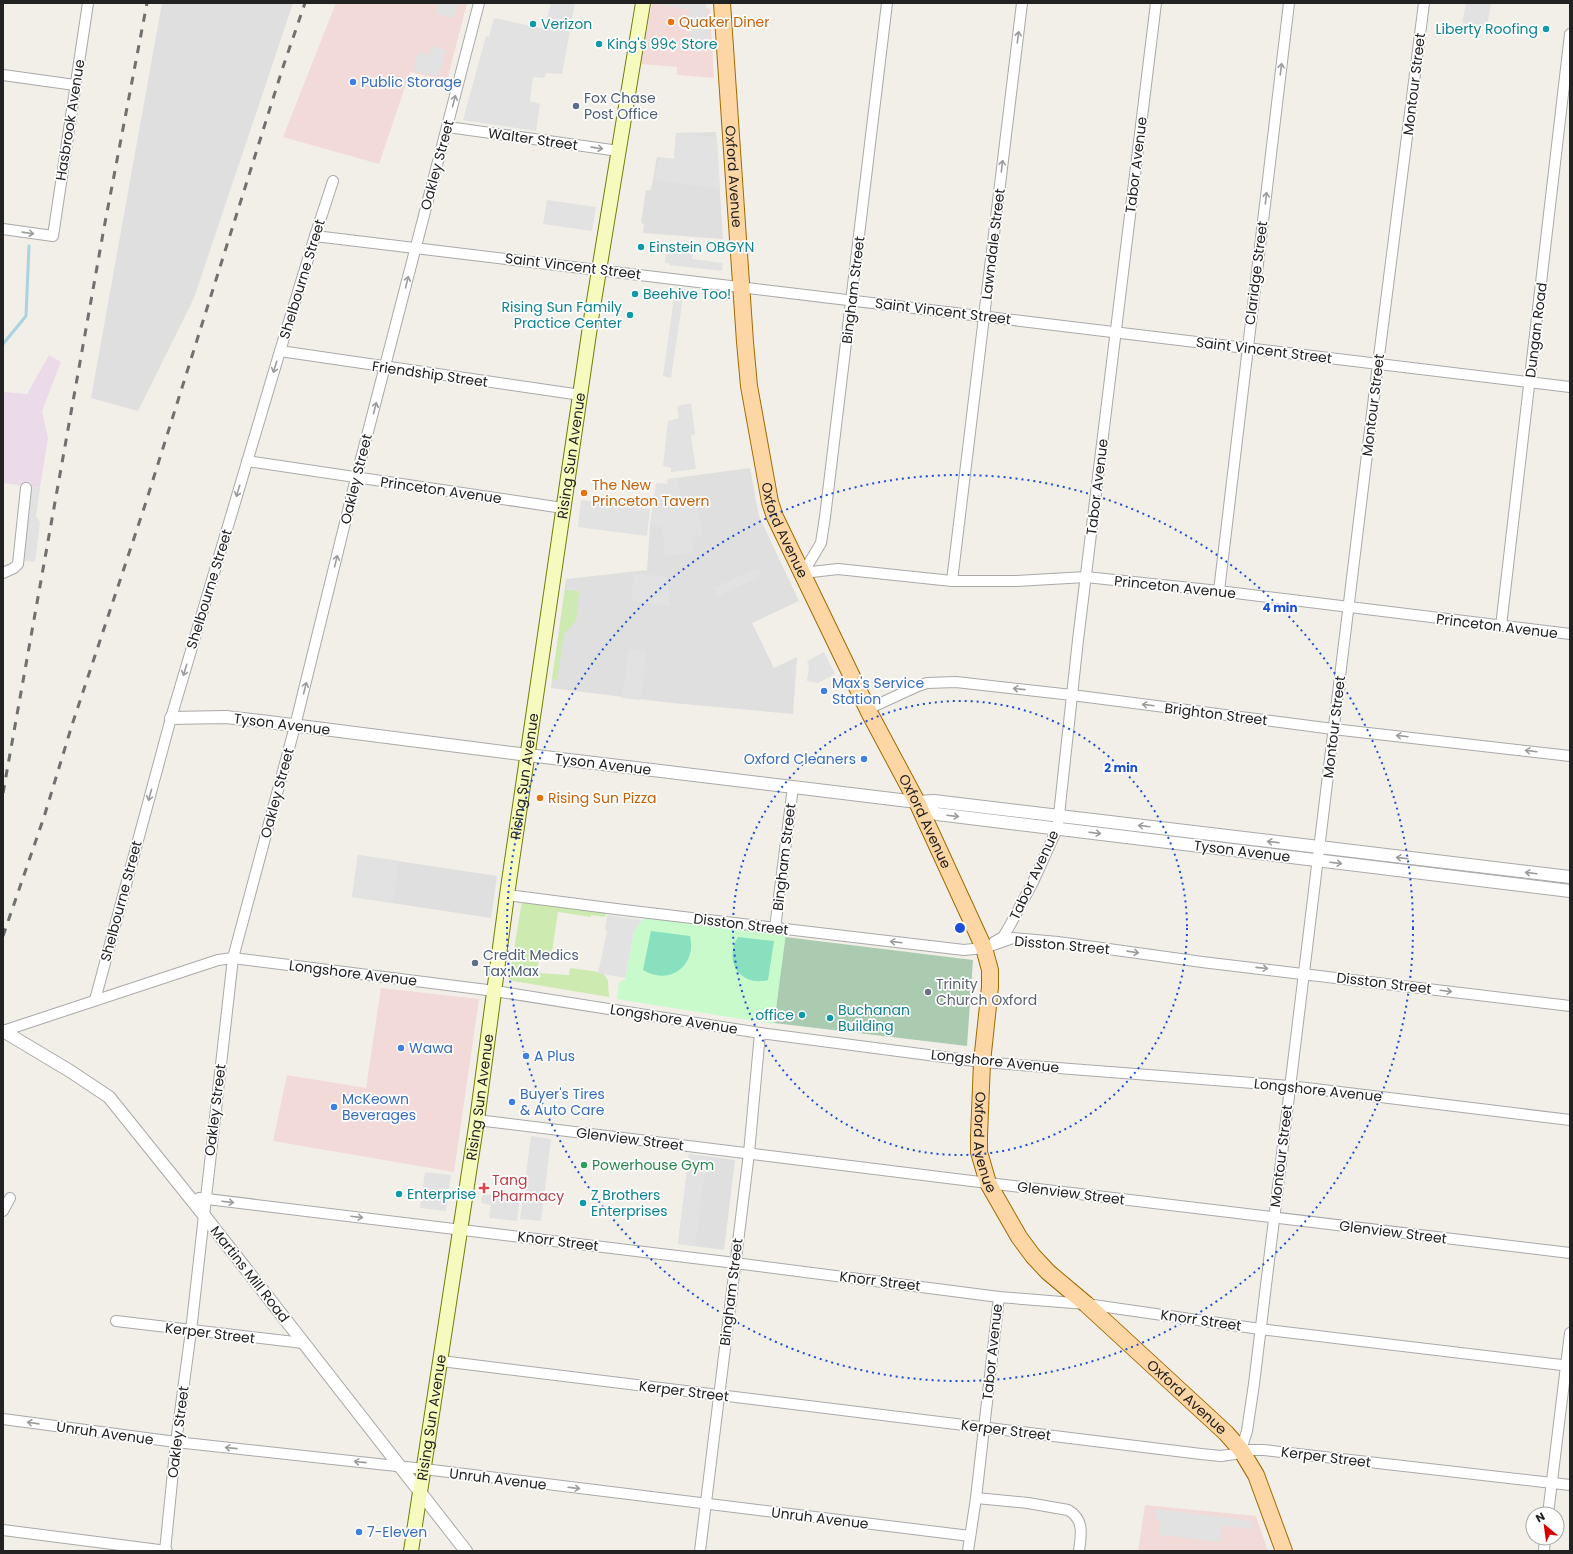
<svg xmlns="http://www.w3.org/2000/svg" width="1573" height="1554" viewBox="0 0 1573 1554" font-family="Poppins,sans-serif">
<style>
.residential{fill:#e0dfdf}
.commercial{fill:#f2dad9}
.industrial{fill:#ebdbe8}
.grass{fill:#cdebb0}
.cemetery{fill:#aacbaf}
.park{fill:#c8facc}
.pitch{fill:#88e0be}
.parking{fill:#e2e2e2}
.lines{fill:none;stroke-linecap:round;stroke-linejoin:round}
.stream{stroke:#aad3df;stroke-width:3}
.minor-casing{stroke:#a9a9a9;stroke-width:12}
.tertiary-casing{stroke:#a9a9a9;stroke-width:14}
.secondary-casing{stroke:#707d05;stroke-width:16}
.primary-casing{stroke:#a06b00;stroke-width:18}
.minor{stroke:#fff;stroke-width:10}
.tertiary{stroke:#fff;stroke-width:12}
.secondary{stroke:#f7fabf;stroke-width:14}
.primary{stroke:#fcd6a4;stroke-width:16}
.rail{stroke:#707070;stroke-width:3;stroke-dasharray:8 8;stroke-linecap:butt}
.oneway{stroke:#9c9c9c}
.ring{fill:none;stroke:#1d4ed8;stroke-width:2;stroke-dasharray:2 4}
.food-dot{fill:#e8710a;stroke:#fff;stroke-width:1.5}
.culture-dot{fill:#0f9aa8;stroke:#fff;stroke-width:1.5}
.shop-dot{fill:#3f7fe0;stroke:#fff;stroke-width:1.5}
.service-dot{fill:#5c6f8a;stroke:#fff;stroke-width:1.5}
.worship-dot{fill:#6b7280;stroke:#fff;stroke-width:1.5}
.leisure-dot{fill:#2e9e5b;stroke:#fff;stroke-width:1.5}
.health-dot{fill:#e0444e;stroke:#fff;stroke-width:1.5}
.labels{text-anchor:middle;dominant-baseline:central;stroke-width:3.5;stroke-linejoin:round;paint-order:stroke}
.food-label{font-size:14px;fill:#c56008;stroke:#fff;text-anchor:start}
.culture-label{font-size:14px;fill:#0d838f;stroke:#fff;text-anchor:start}
.shop-label{font-size:14px;fill:#366cbe;stroke:#fff;text-anchor:start}
.street-label{font-size:14px;fill:#222;stroke:#fff}
.service-label{font-size:14px;fill:#4e5e75;stroke:#fff;text-anchor:start}
.worship-label{font-size:14px;fill:#5b616d;stroke:#fff;text-anchor:start}
.leisure-label{font-size:14px;fill:#27864d;stroke:#fff;text-anchor:start}
.health-label{font-size:14px;fill:#be3a42;stroke:#fff;text-anchor:start}
.centre{fill:#1d4ed8;stroke:#fff;stroke-width:2}
.ring-label{font-size:12px;text-anchor:middle;font-weight:bold;fill:#1d4ed8;stroke:#fff;stroke-width:3.5;stroke-linejoin:round;paint-order:stroke}
</style>
<rect width="100%" height="100%" fill="#f2efe9"/>
<!-- residential -->
<g class="residential">
<path d="M162 3H293L194 298 138 411 91 398Z"/>
<path d="M716 132 723 239 643 233 644 224 641 223 646 190H651L657 157 674 159 676 133Z"/>
<path d="M750 468 759 516 799 601 752 623 774 668 797 657 793 714 672 703 551 688 566 579 647 570 650 526 656 483 667 484 668 479Z"/>
<path d="M358 855 497 876 491 918 352 897Z"/>
<path d="M689 1154 735 1160 724 1250 678 1244Z"/>
</g>
<!-- commercial -->
<g class="commercial">
<path d="M336 3H467L447 81 410 72 379 164 283 137Z"/>
<path d="M652 3H671L710 9 714 78 677 75V67L640 64Z"/>
<path d="M381 988 479 999 454 1172 273 1141 287 1075 366 1088Z"/>
<path d="M1145 1505 1256 1516 1268 1551H1138Z"/>
</g>
<!-- industrial -->
<path class="industrial" d="M49 355 61 362 42 411 48 438 40 488 3 483V392L27 394Z"/>
<!-- grass -->
<g class="grass">
<path d="M565 590 578 591 579 593 576 621 564 634 557 680 552 679Z"/>
<path d="M522 901 607 911 605 917 591 915V917L558 912 552 952 540 951 537 973 569 975 570 968 599 972V973L604 974 608 981 609 997 513 981 509 979Z"/>
</g>
<!-- cemetery -->
<path class="cemetery" d="M785 937 973 960 967 1046 774 1023Z"/>
<!-- park -->
<path class="park" d="M648 917 786 933 774 1024 617 999 619 982 625 980 634 932 642 920Z"/>
<!-- pitch -->
<g class="pitch">
<path d="M651 931 690 936C697 966 669 986 643 970Z"/>
<path d="M738 937 774 941 768 980C740 987 723 961 738 937Z"/>
</g>
<!-- parking -->
<g class="parking">
<path d="M438 3H458L453 18 435 14Z"/>
<path d="M551 3H575L562 74 546 73 544 78 533 77 530 101 540 104 536 131 463 120 486 36 489 37 494 18 544 29Z"/>
<path d="M659 3 706 4 710 51 706 50 704 52 653 47 654 39 689 42 690 10 659 4Z"/>
<path d="M1466 3 1491 4 1487 27 1462 23Z"/>
<path d="M431 46 446 50 438 77 413 70 418 52 429 55Z"/>
<path d="M676 133 717 137 720 189 655 180 659 157 674 159Z"/>
<path d="M547 200 596 207 592 231 543 224Z"/>
<path d="M666 249 693 252 692 259 723 263 722 271 669 265V263H665Z"/>
<path d="M675 290 684 291 671 378 663 376Z"/>
<path d="M691 403 695 434 691 436 696 469 671 472V468L663 466 668 421 679 418 677 406Z"/>
<path d="M678 478 682 500 696 498 703 536 691 538 694 553 663 556 664 536 662 527 650 526 656 483 667 484 668 479Z"/>
<path d="M31 487 40 488 36 517 40 522 35 562 24 561Z"/>
<path d="M581 500 650 509 647 536 578 527Z"/>
<path d="M758 568 762 576 718 596 714 588Z"/>
<path d="M633 573 667 577 670 606 632 601Z"/>
<path d="M628 649 647 652 640 700 622 698Z"/>
<path d="M824 652 835 674 818 683 807 681 809 666 807 661Z"/>
<path d="M358 855 399 861 393 903 352 897Z"/>
<path d="M607 915 642 920 634 932 625 978 598 973 607 932 605 928Z"/>
<path d="M531 1136 551 1139 541 1221 520 1219Z"/>
<path d="M689 1154 707 1157 695 1246 678 1244Z"/>
<path d="M425 1172 451 1175 446 1211 420 1208Z"/>
<path d="M482 1194 520 1198 517 1221 489 1218 491 1205 481 1203Z"/>
<path d="M1156 1509 1252 1521 1253 1529 1222 1526 1221 1542 1160 1535V1519H1156Z"/>
</g>
<g class="lines">
<!-- stream -->
<path class="stream" d="M3 344 26 316 29 246"/>
<defs>
<g id="minor">
<path d="M3 75 75 85"/>
<path d="M448 127 619 151"/>
<path d="M3 229 53 236 88 3"/>
<path d="M315 236 1570 387"/>
<path d="M280 351 581 395"/>
<path d="M247 461 563 508"/>
<path d="M3 573 14 568 18 564 26 488"/>
<path d="M803 573 838 569 952 581H1016L1086 577 1219 591 1570 634"/>
<path d="M803 573 821 543 825 517 887 3"/>
<path d="M952 581 1022 3"/>
<path d="M1219 591 1289 3"/>
<path d="M1501 626 1570 34"/>
<path d="M868 709 918 686 927 683 956 682 1072 695 1333 729 1570 756"/>
<path d="M507 895 624 910 964 950 984 948 1013 938 1058 942 1202 962 1570 1006"/>
<path d="M775 928 793 787"/>
<path d="M994 942 1003 937 1009 927 1033 882 1057 829 1059 815 1078 640 1156 3"/>
<path d="M95 1000 171 718 280 351 315 236 333 181"/>
<path d="M3 1031 218 960 233 958 495 991 760 1033 982 1062 1290 1086 1570 1120"/>
<path d="M477 1120 988 1183 1570 1253"/>
<path d="M199 1198 735 1263 999 1297 1086 1304 1260 1329 1570 1366"/>
<path d="M3 1211 10 1198"/>
<path d="M116 1321 303 1343"/>
<path d="M441 1361 1201 1454 1221 1456 1235 1454 1241 1450H1264L1570 1485"/>
<path d="M3 1419 176 1442 424 1469 970 1536"/>
<path d="M1241 1450 1247 1431 1254 1384 1378 364 1424 3"/>
<path d="M976 1498 1028 1503 1068 1510C1085 1520 1081 1535 1079 1551"/>
<path d="M1548 1514 1570 1333"/>
<path d="M3 1530 167 1551"/>
<path d="M165 1551 176 1442 191 1331 233 958 295 726 356 478 479 3"/>
<path d="M700 1551 749 1153 760 1033"/>
<path d="M968 1551 976 1498 999 1297"/>
<path d="M1544 1551 1545 1538"/>
</g>
<g id="tertiary">
<path d="M171 718 226 717 261 721 528 755 917 802 934 801 1570 877"/>
<path d="M917 802 937 814 1570 891"/>
<path d="M3 1031 70 1071 109 1097 203 1214 466 1551"/>
</g>
<g id="secondary">
<path id="s1" d="M411 1551 477 1120 507 895 592 313 643 3"/>
</g>
<g id="primary">
<path id="s2" d="M722 3 745 342 749 386 770 502 775 517 870 714 917 802 984 948 990 970V987L982 1062 979 1136V1152L988 1183 1019 1237 1033 1256 1048 1272 1086 1304 1226 1433 1241 1450 1256 1475 1284 1551"/>
</g>
</defs>
<!-- minor casing -->
<use href="#minor" class="minor-casing"/>
<!-- tertiary casing -->
<use href="#tertiary" class="tertiary-casing"/>
<!-- secondary casing -->
<use href="#secondary" class="secondary-casing"/>
<!-- primary casing -->
<use href="#primary" class="primary-casing"/>
<!-- minor -->
<use href="#minor" class="minor"/>
<!-- tertiary -->
<use href="#tertiary" class="tertiary"/>
<!-- secondary -->
<use href="#secondary" class="secondary"/>
<!-- primary -->
<use href="#primary" class="primary"/>
<!-- rail -->
<g class="rail">
<path d="M3 793 104 228 147 3"/>
<path d="M3 936 44 817 72 725 146 502 283 67 305 3"/>
</g>
</g>
<!-- one-way arrows -->
<defs><path id="oneway-shaft" d="M-6 0H5M1.5-3L5.5 0L1.5 3" fill="none" stroke-width="1.6" stroke-linecap="round" stroke-linejoin="round"/></defs>
<g class="oneway">
<use href="#oneway-shaft" transform="translate(1018 37) rotate(-83)"/>
<use href="#oneway-shaft" transform="translate(1281 69) rotate(-83)"/>
<use href="#oneway-shaft" transform="translate(454 101) rotate(-76)"/>
<use href="#oneway-shaft" transform="translate(597 148) rotate(8)"/>
<use href="#oneway-shaft" transform="translate(1002 166) rotate(-83)"/>
<use href="#oneway-shaft" transform="translate(1266 198) rotate(-83)"/>
<use href="#oneway-shaft" transform="translate(28 233) rotate(8)"/>
<use href="#oneway-shaft" transform="translate(407 282) rotate(-76)"/>
<use href="#oneway-shaft" transform="translate(275 367) rotate(107)"/>
<use href="#oneway-shaft" transform="translate(375 408) rotate(-75)"/>
<use href="#oneway-shaft" transform="translate(238 491) rotate(107)"/>
<use href="#oneway-shaft" transform="translate(336 561) rotate(-76)"/>
<use href="#oneway-shaft" transform="translate(185 670) rotate(107)"/>
<use href="#oneway-shaft" transform="translate(305 688) rotate(-76)"/>
<use href="#oneway-shaft" transform="translate(1019 689) rotate(-174)"/>
<use href="#oneway-shaft" transform="translate(1148 705) rotate(-173)"/>
<use href="#oneway-shaft" transform="translate(1402 736) rotate(-173)"/>
<use href="#oneway-shaft" transform="translate(1531 751) rotate(-173)"/>
<use href="#oneway-shaft" transform="translate(150 795) rotate(105)"/>
<use href="#oneway-shaft" transform="translate(953 816) rotate(7)"/>
<use href="#oneway-shaft" transform="translate(1144 826) rotate(-173)"/>
<use href="#oneway-shaft" transform="translate(1095 833) rotate(7)"/>
<use href="#oneway-shaft" transform="translate(1273 842) rotate(-173)"/>
<use href="#oneway-shaft" transform="translate(1402 858) rotate(-173)"/>
<use href="#oneway-shaft" transform="translate(1336 863) rotate(7)"/>
<use href="#oneway-shaft" transform="translate(1531 873) rotate(-173)"/>
<use href="#oneway-shaft" transform="translate(896 942) rotate(-173)"/>
<use href="#oneway-shaft" transform="translate(1133 952) rotate(8)"/>
<use href="#oneway-shaft" transform="translate(1262 968) rotate(6)"/>
<use href="#oneway-shaft" transform="translate(1446 991) rotate(7)"/>
<use href="#oneway-shaft" transform="translate(228 1202) rotate(7)"/>
<use href="#oneway-shaft" transform="translate(357 1217) rotate(7)"/>
<use href="#oneway-shaft" transform="translate(33 1423) rotate(-172)"/>
<use href="#oneway-shaft" transform="translate(231 1448) rotate(-174)"/>
<use href="#oneway-shaft" transform="translate(360 1462) rotate(-174)"/>
<use href="#oneway-shaft" transform="translate(574 1488) rotate(7)"/>
</g>
<!-- distance rings -->
<g class="ring">
<circle cx="960" cy="928" r="227"/>
<circle cx="960" cy="928" r="453"/>
</g>
<!-- markers -->
<g class="food-dot">
<circle cx="671" cy="22" r="4"/>
<circle cx="584" cy="493" r="4"/>
<circle cx="540" cy="798" r="4"/>
</g>
<g class="culture-dot">
<circle cx="533" cy="24" r="4"/>
<circle cx="1546" cy="29" r="4"/>
<circle cx="599" cy="44" r="4"/>
<circle cx="641" cy="247" r="4"/>
<circle cx="635" cy="294" r="4"/>
<circle cx="630" cy="315" r="4"/>
<circle cx="802" cy="1015" r="4"/>
<circle cx="830" cy="1018" r="4"/>
<circle cx="399" cy="1194" r="4"/>
<circle cx="583" cy="1203" r="4"/>
</g>
<g class="shop-dot">
<circle cx="353" cy="82" r="4"/>
<circle cx="824" cy="691" r="4"/>
<circle cx="864" cy="759" r="4"/>
<circle cx="401" cy="1048" r="4"/>
<circle cx="526" cy="1056" r="4"/>
<circle cx="512" cy="1102" r="4"/>
<circle cx="334" cy="1107" r="4"/>
<circle cx="359" cy="1532" r="4"/>
</g>
<g class="service-dot">
<circle cx="576" cy="106" r="4"/>
<circle cx="475" cy="963" r="4"/>
</g>
<circle class="worship-dot" cx="928" cy="992" r="4"/>
<circle class="leisure-dot" cx="584" cy="1165" r="4"/>
<path class="health-dot" d="M482 1182h4v4h4v4h-4v4h-4v-4h-4v-4h4z"/>
<g class="labels">
<!-- food labels -->
<g class="food-label">
<text x="679" y="22">Quaker Diner</text>
<text x="592" y="485">The New<tspan x="592" dy="16">Princeton Tavern</tspan></text>
<text x="548" y="798">Rising Sun Pizza</text>
</g>
<!-- culture labels -->
<g class="culture-label">
<text x="541" y="24">Verizon</text>
<text x="1538" y="29" text-anchor="end">Liberty Roofing</text>
<text x="607" y="44">King's 99¢ Store</text>
<text x="649" y="247">Einstein OBGYN</text>
<text x="643" y="294">Beehive Too!</text>
<text x="622" y="307" text-anchor="end">Rising Sun Family<tspan x="622" dy="16">Practice Center</tspan></text>
<text x="838" y="1010">Buchanan<tspan x="838" dy="16">Building</tspan></text>
<text x="794" y="1015" text-anchor="end">office</text>
<text x="407" y="1194">Enterprise</text>
<text x="591" y="1195">Z Brothers<tspan x="591" dy="16">Enterprises</tspan></text>
</g>
<!-- shop labels -->
<g class="shop-label">
<text x="361" y="82">Public Storage</text>
<text x="832" y="683">Max's Service<tspan x="832" dy="16">Station</tspan></text>
<text x="856" y="759" text-anchor="end">Oxford Cleaners</text>
<text x="409" y="1048">Wawa</text>
<text x="534" y="1056">A Plus</text>
<text x="520" y="1094">Buyer's Tires<tspan x="520" dy="16">&amp; Auto Care</tspan></text>
<text x="342" y="1099">McKeown<tspan x="342" dy="16">Beverages</tspan></text>
<text x="367" y="1532">7-Eleven</text>
</g>
<!-- street labels -->
<g class="street-label">
<text transform="translate(1414 84) rotate(-83)">Montour Street</text>
<text transform="translate(70 120) rotate(-81)">Hasbrook Avenue</text>
<text transform="translate(533 139) rotate(8)">Walter Street</text>
<text transform="translate(437 165) rotate(-75)">Oakley Street</text>
<text transform="translate(1136 165) rotate(-83)">Tabor Avenue</text>
<text stroke="none"><textPath href="#s2" startOffset="174">Oxford Avenue</textPath></text>
<text transform="translate(993 244) rotate(-83)">Lawndale Street</text>
<text transform="translate(573 266) rotate(7)">Saint Vincent Street</text>
<text transform="translate(1256 273) rotate(-83)">Claridge Street</text>
<text transform="translate(302 279) rotate(-73)">Shelbourne Street</text>
<text transform="translate(853 290) rotate(-83)">Bingham Street</text>
<text transform="translate(943 311) rotate(7)">Saint Vincent Street</text>
<text transform="translate(1536 330) rotate(-83)">Dungan Road</text>
<text transform="translate(1264 350) rotate(7)">Saint Vincent Street</text>
<text transform="translate(430 374) rotate(8)">Friendship Street</text>
<text transform="translate(1373 405) rotate(-83)">Montour Street</text>
<text stroke="none"><textPath href="#s1" startOffset="1107">Rising Sun Avenue</textPath></text>
<text transform="translate(356 479) rotate(-76)">Oakley Street</text>
<text transform="translate(1097 487) rotate(-83)">Tabor Avenue</text>
<text transform="translate(441 490) rotate(8)">Princeton Avenue</text>
<text stroke="none"><textPath href="#s2" startOffset="533">Oxford Avenue</textPath></text>
<text transform="translate(1175 587) rotate(6)">Princeton Avenue</text>
<text transform="translate(209 589) rotate(-73)">Shelbourne Street</text>
<text transform="translate(1497 626) rotate(7)">Princeton Avenue</text>
<text transform="translate(1216 714) rotate(7)">Brighton Street</text>
<text transform="translate(282 724) rotate(7)">Tyson Avenue</text>
<text transform="translate(1334 727) rotate(-83)">Montour Street</text>
<text transform="translate(603 764) rotate(7)">Tyson Avenue</text>
<text stroke="none"><textPath href="#s1" startOffset="783">Rising Sun Avenue</textPath></text>
<text transform="translate(277 793) rotate(-75)">Oakley Street</text>
<text stroke="none"><textPath href="#s2" startOffset="857">Oxford Avenue</textPath></text>
<text transform="translate(1242 851) rotate(7)">Tyson Avenue</text>
<text transform="translate(784 857) rotate(-83)">Bingham Street</text>
<text transform="translate(1034 875) rotate(-65)">Tabor Avenue</text>
<text transform="translate(121 901) rotate(-75)">Shelbourne Street</text>
<text transform="translate(741 924) rotate(7)">Disston Street</text>
<text transform="translate(1062 945) rotate(5)">Disston Street</text>
<text transform="translate(353 973) rotate(7)">Longshore Avenue</text>
<text transform="translate(1384 983) rotate(7)">Disston Street</text>
<text transform="translate(674 1019) rotate(9)">Longshore Avenue</text>
<text transform="translate(995 1061) rotate(6)">Longshore Avenue</text>
<text transform="translate(1318 1090) rotate(6)">Longshore Avenue</text>
<text stroke="none"><textPath href="#s1" startOffset="459">Rising Sun Avenue</textPath></text>
<text transform="translate(215 1110) rotate(-83)">Oakley Street</text>
<text transform="translate(630 1139) rotate(7)">Glenview Street</text>
<text stroke="none"><textPath href="#s2" startOffset="1193">Oxford Avenue</textPath></text>
<text transform="translate(1281 1156) rotate(-83)">Montour Street</text>
<text transform="translate(1071 1193) rotate(7)">Glenview Street</text>
<text transform="translate(1393 1232) rotate(7)">Glenview Street</text>
<text transform="translate(558 1241) rotate(7)">Knorr Street</text>
<text transform="translate(250 1274) rotate(52)">Martins Mill Road</text>
<text transform="translate(880 1281) rotate(7)">Knorr Street</text>
<text transform="translate(731 1292) rotate(-83)">Bingham Street</text>
<text transform="translate(1201 1320) rotate(8)">Knorr Street</text>
<text transform="translate(210 1333) rotate(7)">Kerper Street</text>
<text transform="translate(992 1352) rotate(-84)">Tabor Avenue</text>
<text transform="translate(684 1391) rotate(7)">Kerper Street</text>
<text stroke="none"><textPath href="#s2" startOffset="1529">Oxford Avenue</textPath></text>
<text stroke="none"><textPath href="#s1" startOffset="135">Rising Sun Avenue</textPath></text>
<text transform="translate(1006 1430) rotate(7)">Kerper Street</text>
<text transform="translate(178 1432) rotate(-83)">Oakley Street</text>
<text transform="translate(105 1433) rotate(8)">Unruh Avenue</text>
<text transform="translate(1326 1457) rotate(7)">Kerper Street</text>
<text transform="translate(498 1479) rotate(7)">Unruh Avenue</text>
<text transform="translate(820 1518) rotate(7)">Unruh Avenue</text>
</g>
<!-- service labels -->
<g class="service-label">
<text x="584" y="98">Fox Chase<tspan x="584" dy="16">Post Office</tspan></text>
<text x="483" y="955">Credit Medics<tspan x="483" dy="16">Tax Max</tspan></text>
</g>
<!-- worship labels -->
<g class="worship-label">
<text x="936" y="984">Trinity<tspan x="936" dy="16">Church Oxford</tspan></text>
</g>
<!-- leisure labels -->
<g class="leisure-label">
<text x="592" y="1165">Powerhouse Gym</text>
</g>
<!-- health labels -->
<g class="health-label">
<text x="492" y="1180">Tang<tspan x="492" dy="16">Pharmacy</tspan></text>
</g>
</g>
<circle cx="960" cy="928" r="6" class="centre"/>
<g class="ring-label">
<text x="1280" y="612">4 min</text>
<text x="1121" y="772">2 min</text>
</g>
<!-- border -->
<rect width="1573" height="1554" fill="none" stroke="#222222" stroke-width="8"/>
<!-- north arrow -->
<g transform="translate(1545 1526) rotate(331)"><circle r="19" fill="#ffffff" stroke="#a7a7a7"/>
<path d="M0-3L7 15L0 10L-7 15Z" fill="#d40000"/>
<text y="-6" font-size="11" font-weight="bold" text-anchor="middle" fill="#222222">N</text>
</g>
</svg>
